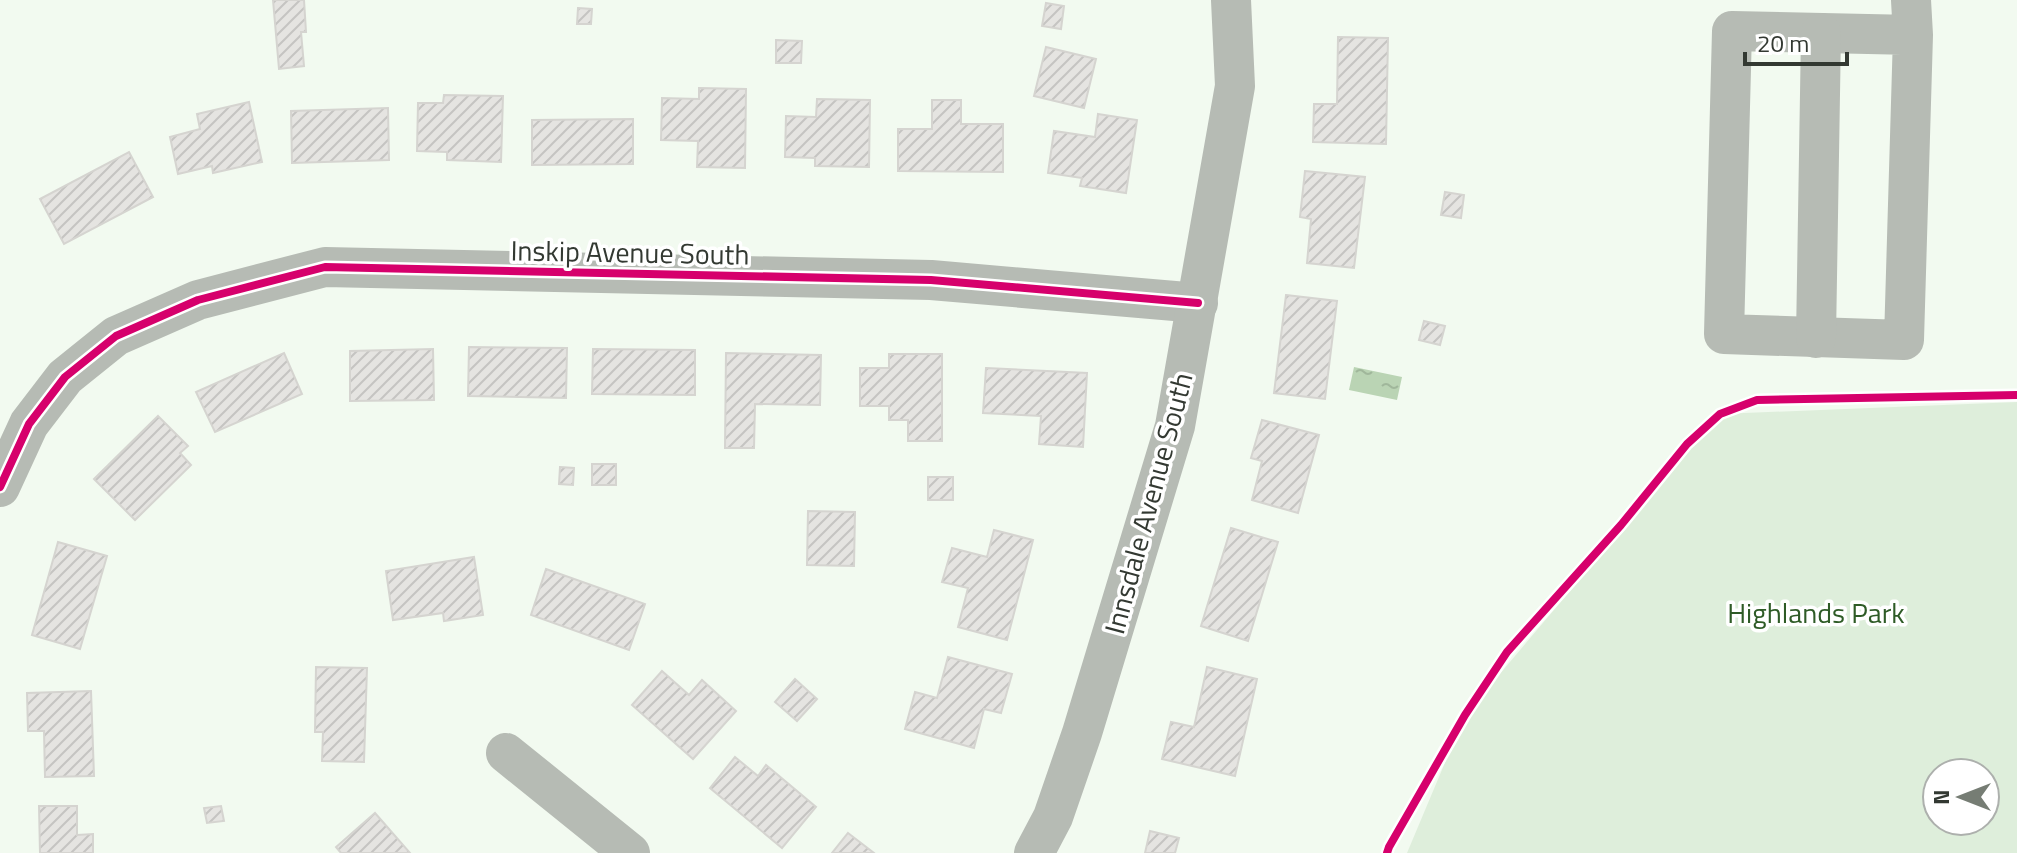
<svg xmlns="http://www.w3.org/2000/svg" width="2017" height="853" viewBox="0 0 2017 853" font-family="'Titillium Web',sans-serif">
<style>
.park{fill:#deeedb;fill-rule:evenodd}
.water{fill:url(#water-ripples)}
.building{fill:url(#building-hatch);stroke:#d5d4d0;stroke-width:2}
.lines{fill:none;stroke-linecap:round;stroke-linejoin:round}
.minor{stroke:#b6bbb4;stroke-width:40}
.cycleway-casing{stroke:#fff;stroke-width:13}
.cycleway{stroke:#d6006c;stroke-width:8}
.labels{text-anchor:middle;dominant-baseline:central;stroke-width:7;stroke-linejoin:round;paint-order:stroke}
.street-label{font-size:28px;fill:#333932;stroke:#fff}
.park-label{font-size:28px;fill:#2e5b26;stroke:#fff}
</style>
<defs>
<pattern id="water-ripples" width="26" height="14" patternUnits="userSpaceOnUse" patternTransform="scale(2)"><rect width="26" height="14" fill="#bad4b4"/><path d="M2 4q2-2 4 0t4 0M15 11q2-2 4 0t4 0" fill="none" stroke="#a0b79b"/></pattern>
<pattern id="building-hatch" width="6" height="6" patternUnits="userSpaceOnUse" patternTransform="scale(2)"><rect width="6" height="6" fill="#e5e4e1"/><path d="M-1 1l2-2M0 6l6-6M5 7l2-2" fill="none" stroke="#c5c4c2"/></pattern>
</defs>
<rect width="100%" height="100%" fill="#f2faf0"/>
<!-- park -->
<path class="park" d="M2017 402V853H1407L1465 715 1720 414ZM1985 773V821H1937V773Z"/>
<!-- water -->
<path class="water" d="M1354 367 1402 377 1397 400 1349 390Z"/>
<!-- building -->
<g class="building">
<path d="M273 0H304L306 32H301L304 66 279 69Z"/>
<path d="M1046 3 1064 6 1061 29 1042 26Z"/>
<path d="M578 8 592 9 591 24H577Z"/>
<path d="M1338 37 1388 38 1386 144 1313 142 1314 104H1337Z"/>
<path d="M776 40 802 41 801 63H776Z"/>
<path d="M1046 47 1096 59 1084 108 1034 96Z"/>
<path d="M699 88 746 89 745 168 697 167 698 141 661 140 662 98 699 99Z"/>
<path d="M444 95 503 96 501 162 447 160V152L417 151 418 103H443Z"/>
<path d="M817 99 870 100 869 167 815 166V158L785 157 786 116 816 117Z"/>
<path d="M932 100H961V124H1003V172L898 171V129H932Z"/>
<path d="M249 102 262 162 213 173 212 166 178 174 170 137 200 129 197 114Z"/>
<path d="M388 108 389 160 292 163 291 111Z"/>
<path d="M1098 114 1137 120 1126 193 1080 186 1082 178 1048 173 1054 131 1095 137Z"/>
<path d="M633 119V164L532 165V120Z"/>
<path d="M129 152 153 197 64 244 40 199Z"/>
<path d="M1305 171 1365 177 1354 268 1307 263 1311 219 1300 217Z"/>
<path d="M1445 192 1464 195 1461 218 1441 215Z"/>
<path d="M1286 295 1337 301 1325 399 1274 393Z"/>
<path d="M1424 321 1445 326 1440 345 1419 340Z"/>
<path d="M469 347 567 348 566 398 468 396Z"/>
<path d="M433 349 434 400 350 401V351Z"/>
<path d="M593 349 695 350V395L592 394Z"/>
<path d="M284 353 302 394 215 432 196 392Z"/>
<path d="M726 353 821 355 820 405 755 404 754 448H725Z"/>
<path d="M889 354H942V441H908V420H889V406H860V368H889Z"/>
<path d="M986 368 1087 373 1083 447 1039 444 1041 416 983 413Z"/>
<path d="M158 416 188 446 180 453 191 465 135 520 94 479Z"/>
<path d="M1262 420 1319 435 1298 513 1252 500 1262 461 1251 458Z"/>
<rect x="592" y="464" width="24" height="21"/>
<path d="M560 467 574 468 573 485 559 484Z"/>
<rect x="928" y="477" width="25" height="23"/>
<path d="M808 511 855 512 854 566 807 565Z"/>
<path d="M1231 528 1278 542 1248 641 1201 626Z"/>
<path d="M994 530 1033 540 1007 640 958 627 968 588 942 582 952 548 987 557Z"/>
<path d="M58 542 107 556 80 649 32 635Z"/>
<path d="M474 557 483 615 444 621 443 613 393 620 386 571Z"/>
<path d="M546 569 645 604 629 650 531 615Z"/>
<path d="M948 657 1012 674 1001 713 984 709 974 748 905 729 915 692 937 698Z"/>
<path d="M316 667 367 668 364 762 322 761 323 732H315Z"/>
<path d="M1207 667 1257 679 1235 776 1162 759 1171 722 1194 727Z"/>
<path d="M662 671 689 695 702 680 736 711 693 759 632 705Z"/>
<path d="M795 679 817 699 797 721 775 702Z"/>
<path d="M91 691 94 776 45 777 44 731H28L27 693Z"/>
<path d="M735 757 758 776 766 765 816 807 782 848 710 788Z"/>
<path d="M39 806H77V835L93 834V853H40Z"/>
<path d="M221 806 224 821 207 823 204 808Z"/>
<path d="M375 813 410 853H341L336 847Z"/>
<path d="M1150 831 1179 838 1175 853H1145Z"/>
<path d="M848 833 874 853H832Z"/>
</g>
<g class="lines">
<!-- minor -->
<g class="minor">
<path d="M1911 0 1913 35 1904 340 1724 334 1732 31 1913 35"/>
<path d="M1816 338 1821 33"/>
<path d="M0 487 29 424 65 377 116 336 198 300 325 267 931 280 1198 303"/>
<path d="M506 753 630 853"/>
<path d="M1034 853 1053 817 1082 733 1175 426 1235 86 1231 0"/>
</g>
<defs>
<g id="cycleway">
<path d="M0 487 29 424 65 377 116 336 198 300 325 267 931 280 1198 303"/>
<path d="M1387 853 1389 847 1465 715 1507 652 1621 525 1687 444 1720 414 1757 400 2017 395"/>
</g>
</defs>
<!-- cycleway casing -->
<use href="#cycleway" class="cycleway-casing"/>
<!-- cycleway -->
<use href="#cycleway" class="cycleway"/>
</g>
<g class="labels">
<!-- street labels -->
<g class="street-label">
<text transform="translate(630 252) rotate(1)">Inskip Avenue South</text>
<text transform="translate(1148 503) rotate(-75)">Innsdale Avenue South</text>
</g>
<!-- park labels -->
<g class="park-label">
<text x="1816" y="612">Highlands Park</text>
</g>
</g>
<!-- north arrow -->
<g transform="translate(1961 797) rotate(270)"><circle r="38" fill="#ffffff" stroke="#adb0ad" stroke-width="2"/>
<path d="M0-6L14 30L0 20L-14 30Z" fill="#767d74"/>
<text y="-12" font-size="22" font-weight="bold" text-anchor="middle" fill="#333932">N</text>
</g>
<!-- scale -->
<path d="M1745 52v12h102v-12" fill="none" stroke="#333932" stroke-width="4"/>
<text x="1757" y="52" font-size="24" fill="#333932" stroke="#ffffff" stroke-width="6" paint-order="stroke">20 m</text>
</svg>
